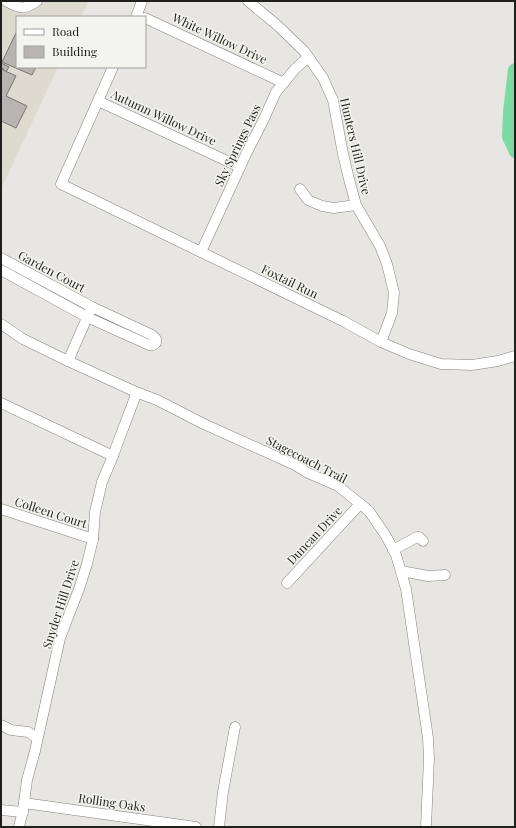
<svg xmlns="http://www.w3.org/2000/svg" width="516" height="828" viewBox="0 0 516 828" font-family="'Playfair Display',serif">
<style>
.built{fill:#dddbd0}
.lines{fill:none;stroke-linecap:round;stroke-linejoin:round}
.river{stroke:#7bdba3;stroke-width:12}
.building{fill:#b8b5b1;stroke:#767370}
.minor-casing{stroke:#83827e;stroke-width:11}
.minor{stroke:#fff;stroke-width:10}
.labels{text-anchor:middle;dominant-baseline:central;stroke-width:3;stroke-linejoin:round;paint-order:stroke}
.street-label{font-size:12px;fill:#1f1f1d;stroke:#f4f4ef}
</style>
<rect width="100%" height="100%" fill="#e7e6e2"/>
<!-- built -->
<path class="built" d="M1 1H89L81 17H17V67H58L1 189Z"/>
<g class="lines">
<!-- river -->
<path class="river" d="M515 69 514 70 509 112 508 137 515 152"/>
</g>
<!-- building -->
<g class="building">
<path d="M17 31V67H36L32 75 2 62Z"/>
<path d="M1 61 2 62 1 63 9 67 6 72 3 70 4 69 1 68Z"/>
<path d="M1 69 16 76 6 96 27 106 16 128 1 121Z"/>
</g>
<g class="lines">
<defs>
<g id="minor">
<path d="M6 1C19 8 24 11 37 1"/>
<path d="M248 1 277 25 304 51 323 78 333 100 343 154 349 179 356 205 380 246 387 264 394 293 392 313 381 342"/>
<path d="M136 17 142 1"/>
<path d="M145 18 284 83"/>
<path d="M113 67 61 184 310 305 343 321 381 342 409 354 441 364 472 365 498 361 515 356"/>
<path d="M98 101 240 167"/>
<path d="M300 189 308 200 322 206 334 208 356 205"/>
<path d="M201 252 247 152 263 121 276 92 295 69 308 57"/>
<path d="M1 258 92 307 152 335 156 339V343L153 345H149L87 317 1 270"/>
<path d="M1 324 23 339 68 361 136 392 157 400 204 424 295 465 308 473 338 486 369 511 386 536 396 555 406 589 428 738 429 758 426 827"/>
<path d="M68 361 90 311"/>
<path d="M1 403 113 456"/>
<path d="M1 509 93 539"/>
<path d="M393 550 417 537H419L423 541"/>
<path d="M401 571 428 576 445 575"/>
<path d="M287 583 360 504"/>
<path d="M1 725 11 730 28 732 37 738"/>
<path d="M24 803 196 827"/>
<path d="M1 810 23 812"/>
<path d="M19 827 23 810 27 780 35 751 60 638 79 589 87 564 93 539 95 512 102 482 113 456 118 442 134 400 136 392"/>
<path d="M219 827 223 792 235 727"/>
</g>
</defs>
<!-- minor casing -->
<use href="#minor" class="minor-casing"/>
<!-- minor -->
<use href="#minor" class="minor"/>
</g>
<g class="labels">
<!-- street labels -->
<g class="street-label">
<text transform="translate(220 38) rotate(25)">White Willow Drive</text>
<text transform="translate(164 117) rotate(25)">Autumn Willow Drive</text>
<text transform="translate(237 145) rotate(-64)">Sky Springs Pass</text>
<text transform="translate(356 146) rotate(77)">Hunters Hill Drive</text>
<text transform="translate(52 271) rotate(28)">Garden Court</text>
<text transform="translate(290 281) rotate(26)">Foxtail Run</text>
<text transform="translate(307 459) rotate(27)">Stagecoach Trail</text>
<text transform="translate(51 512) rotate(18)">Colleen Court</text>
<text transform="translate(314 535) rotate(-47)">Duncan Drive</text>
<text transform="translate(60 604) rotate(-72)">Snyder Hill Drive</text>
<text transform="translate(112 802) rotate(8)">Rolling Oaks</text>
</g>
</g>
<!-- border -->
<rect width="516" height="828" fill="none" stroke="#1f1f1d" stroke-width="4"/>
<!-- legend -->
<rect x="16" y="16" width="130" height="52" fill="#f4f4ef" stroke="#9f9f9b"/>
<rect x="24" y="29" width="20" height="6" fill="#ffffff" stroke="#9f9f9b"/>
<text x="52" y="36" font-size="12" fill="#1f1f1d">Road</text>
<rect x="24" y="46" width="20" height="12" fill="#b8b5b1" stroke="#9f9f9b"/>
<text x="52" y="56" font-size="12" fill="#1f1f1d">Building</text>
</svg>
